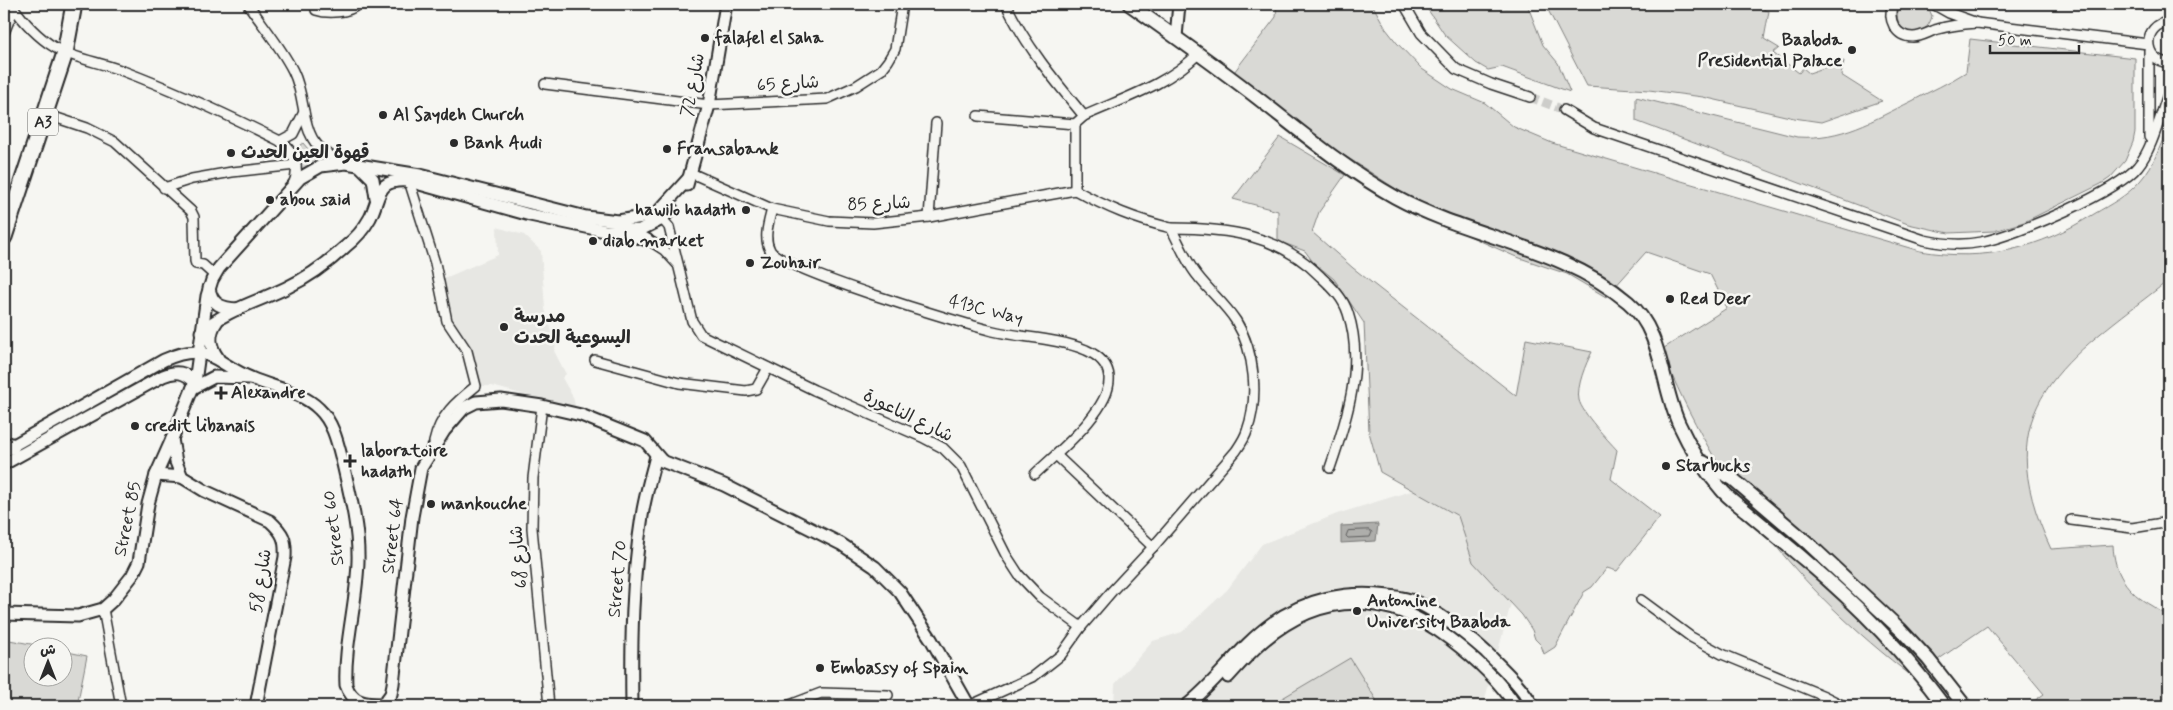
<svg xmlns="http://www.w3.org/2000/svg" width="2173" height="710" viewBox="0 0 2173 710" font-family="Mynerve,'Playpen Sans Arabic',sans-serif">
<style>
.built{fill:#e7e7e3}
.green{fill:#d9d9d5;stroke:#828280}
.water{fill:#aeaeab;stroke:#7a7a78}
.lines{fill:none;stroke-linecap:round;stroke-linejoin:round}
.shore{stroke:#5f5f5e;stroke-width:1}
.minor-tunnel{stroke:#cdcdca;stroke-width:9;stroke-dasharray:9 4.5;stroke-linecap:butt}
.minor-casing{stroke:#2b2b2b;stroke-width:12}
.tertiary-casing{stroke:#2b2b2b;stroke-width:15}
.secondary-casing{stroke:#2b2b2b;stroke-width:16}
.trunk-casing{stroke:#2b2b2b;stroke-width:19}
.minor{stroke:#f6f6f2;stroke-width:9}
.tertiary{stroke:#f6f6f2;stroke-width:11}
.secondary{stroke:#f6f6f2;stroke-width:12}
.trunk{stroke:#f6f6f2;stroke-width:15}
.poi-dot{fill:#2b2b2b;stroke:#f6f6f2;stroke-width:2}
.labels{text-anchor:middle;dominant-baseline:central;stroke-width:5;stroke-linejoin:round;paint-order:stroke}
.shield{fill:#f6f6f2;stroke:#686867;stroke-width:1}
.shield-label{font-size:16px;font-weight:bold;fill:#2b2b2b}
.poi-label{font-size:18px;font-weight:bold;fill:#2b2b2b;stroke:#f6f6f2;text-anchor:start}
.street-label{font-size:18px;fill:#2b2b2b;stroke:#f6f6f2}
</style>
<rect width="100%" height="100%" fill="#f6f6f2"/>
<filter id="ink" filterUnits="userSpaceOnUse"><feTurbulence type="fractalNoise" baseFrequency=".02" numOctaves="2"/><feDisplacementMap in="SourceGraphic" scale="10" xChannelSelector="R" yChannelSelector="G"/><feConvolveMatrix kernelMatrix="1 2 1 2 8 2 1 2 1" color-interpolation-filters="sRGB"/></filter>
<g filter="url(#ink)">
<!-- built -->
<g class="built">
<path d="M497 227 524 235 541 251 545 309 556 345 554 351 566 374 562 378 573 397 576 409 492 386H479L467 348 445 300V278L498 255Z"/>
<path d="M1427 486 1479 531 1518 578 1483 706H1114L1115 684 1153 641 1182 632 1227 590 1262 544 1337 514Z"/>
</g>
<!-- green -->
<g class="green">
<path d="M1277 4H1372L1386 29 1397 43 1422 69 1452 89 1485 103 1514 127 1552 143 1920 251C1986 262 2038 249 2094 214 2111 204 2127 196 2140 181 2155 164 2161 144 2169 123V280C2066 361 1983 405 2051 549L2113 545C2114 573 2127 592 2152 606 2157 609 2163 614 2169 615V706H2027L2044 694 1987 626 1913 677C1795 587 1718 487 1661 350L1727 308 1710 274 1646 252 1606 297 1567 274 1514 256 1467 235 1228 80 1276 17Z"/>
<path d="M1424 4H1496L1506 7 1527 4 1543 45 1558 63 1570 92 1502 67 1488 70 1476 63 1445 35Z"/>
<path d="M1545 4H1765L1764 10 1769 11 1764 39 1779 48 1773 53 1799 73 1803 68 1809 73 1844 61 1841 75 1882 101 1821 122 1794 118 1703 97 1649 90 1587 86Z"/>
<path d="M1901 4H1927L1932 16C1925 46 1885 30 1901 4Z"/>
<path d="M1970 39 2135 58V132L2133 142 2125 161 2110 178 2101 184 2024 222 1994 231 1949 233 1908 224 1636 121V97L1797 137C1842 140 1873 120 1912 101 1930 91 1949 83 1966 72Z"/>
<path d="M1280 137 1345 175 1319 212 1312 232 1353 268 1516 396 1526 339 1592 352C1586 363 1576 387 1579 400 1582 413 1608 440 1617 450L1611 479 1660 517 1617 571 1607 568 1592 587 1584 592 1555 647 1544 654 1541 645 1535 639 1532 630 1522 615 1473 562 1458 516 1380 472 1369 432 1364 323 1334 279 1313 262 1305 251 1278 241V211L1233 199Z"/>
<path d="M303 143 319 162 299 172 300 145Z"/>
<path d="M4 639 47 647 32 648V678H62L63 651 87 656 77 706H4Z"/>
<path d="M1350 658 1380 706H1269Z"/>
</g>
<!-- water -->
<path class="water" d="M1378 524 1376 541 1341 543V526Z"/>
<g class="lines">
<!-- shore -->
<path class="shore" d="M1369 530 1372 532 1370 537 1348 538 1346 536 1348 531Z"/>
<!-- minor-tunnel -->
<path class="minor-tunnel" d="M1530 97 1564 110"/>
<defs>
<g id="minor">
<path d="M11 4C23 21 36 36 54 47 74 59 100 62 123 71 176 91 228 115 280 141 294 151 301 168 293 185"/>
<path d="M248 4C263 26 281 47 293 71 311 108 294 144 344 162"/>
<path d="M315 4 316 10C328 14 349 13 358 4"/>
<path d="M1006 4C1025 45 1055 81 1084 116"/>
<path d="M1404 4 1421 33 1456 69 1491 84 1530 97"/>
<path d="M1893 4C1887 19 1895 37 1913 37 1922 37 1930 31 1938 29 1951 25 1964 24 1977 23L1949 13 1933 4"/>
<path d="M2169 22C2142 24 2142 61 2169 63"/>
<path d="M1977 23 2148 44"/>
<path d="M4 33 14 8"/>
<path d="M2149 50V137"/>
<path d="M545 84 709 105 827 99 856 86 881 70 888 61 895 49 902 4"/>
<path d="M1564 110 1594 128 1924 240C1942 244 1962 246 1981 242 2014 236 2118 192 2138 166 2153 148 2160 115 2169 92"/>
<path d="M45 114 87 128 115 142 191 211 194 217 195 261 196 264 203 265 214 275"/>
<path d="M978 116 1075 124"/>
<path d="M280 141 293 134 304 112"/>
<path d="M691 173 772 209 829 221 873 223 929 217 1075 190"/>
<path d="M409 176V181L435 263 447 321 467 351 476 386C456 402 440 415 434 442"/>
<path d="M164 188 192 179 232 172 296 165"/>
<path d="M1075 190V124L1084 116C1124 98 1167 85 1198 54"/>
<path d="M772 209C769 221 763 238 770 250 780 269 963 324 993 331 1023 338 1057 338 1086 350 1097 355 1108 363 1109 377 1112 409 1057 453 1035 474"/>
<path d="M929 217 936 123"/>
<path d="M657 218 664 221 669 227 692 321 701 335 814 390 922 437 943 448 961 466 1006 555 1019 575 1040 597 1081 627"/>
<path d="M1171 228C1228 228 1280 235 1321 277 1333 288 1343 298 1348 313 1365 364 1347 419 1330 468"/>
<path d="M644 237 664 250 678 265"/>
<path d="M595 360 679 383 746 391 756 389 768 368"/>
<path d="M542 406 533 478 532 528 549 706"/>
<path d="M1056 455 1153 547"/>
<path d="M2071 520 2132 528 2169 522"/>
<path d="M1641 600 1691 637 1722 654 1824 696 1844 706"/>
<path d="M103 609 121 706"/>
<path d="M787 706 821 693 888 695"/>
<path d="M969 706 1033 677 1061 655 1081 627 1112 591 1153 547 1236 451C1240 445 1245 438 1247 431 1259 398 1255 352 1236 321 1224 302 1204 287 1192 268 1184 256 1178 241 1171 228 1134 219 1108 208 1075 190"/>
</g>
<g id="tertiary">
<path d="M1176 37 1179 4"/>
<path d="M360 166 373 179 376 198"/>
<path d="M687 185 709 105 726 4"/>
<path d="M628 234 647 240"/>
<path d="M209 288C212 305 221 308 238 309"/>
<path d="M217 321C208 334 209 346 218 358"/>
<path d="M201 332C225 310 257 302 286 288 307 278 328 263 345 247 355 239 364 229 370 218 381 196 376 178 409 181L530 215 605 231 640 230 660 220 672 209"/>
<path d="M193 388 214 377 249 378"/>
<path d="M5 450 164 360C209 340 214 363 251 378 273 388 301 391 319 409 334 423 338 445 343 464 350 494 359 529 358 561 357 602 344 645 346 685 352 703 365 704 382 704"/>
<path d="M4 464 163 376C176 370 185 372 195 382"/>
<path d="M156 475 182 477"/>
<path d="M4 614 78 616 103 609 114 599 132 576 139 562 148 504 156 475 172 439"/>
<path d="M1228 677C1239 665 1250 652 1263 641 1323 590 1388 592 1450 639 1475 658 1498 679 1516 706"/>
<path d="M256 706 285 557C286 539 283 533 270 521L205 491 182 477 176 462 172 439 195 382 207 296 212 280 219 268 300 178 321 166 346 163 420 175 586 217 618 221 649 216 658 212 688 179"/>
<path d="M382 706 391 694 393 684 412 517 421 468 444 431 464 408 476 402 501 400 542 406 581 415 645 441 662 461 724 485 841 544 875 567 900 592 931 639 969 706"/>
<path d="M632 706C631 642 632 579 642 516 645 496 651 476 656 456"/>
<path d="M1186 706C1217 682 1239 647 1271 624 1305 599 1347 590 1389 596 1399 597 1410 599 1418 603 1443 615 1466 634 1486 652 1503 669 1521 685 1533 706"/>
</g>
<g id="secondary">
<path d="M1129 4C1170 33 1211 62 1251 93 1298 129 1343 168 1395 197 1470 238 1562 246 1628 302 1663 331 1661 385 1679 424 1689 446 1705 471 1721 489 1728 498 1738 504 1746 511 1766 528 1786 544 1806 561 1858 605 1904 652 1944 706"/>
<path d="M1703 462 1733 479 1809 544 1900 629 1928 659 1965 706"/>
</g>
<g id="trunk">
<path d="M4 237 65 53 74 4"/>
<path d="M4 447 12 446"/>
</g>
</defs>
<!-- minor casing -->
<use href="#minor" class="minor-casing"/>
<!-- tertiary casing -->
<use href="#tertiary" class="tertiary-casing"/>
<!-- secondary casing -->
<use href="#secondary" class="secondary-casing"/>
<!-- trunk casing -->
<use href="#trunk" class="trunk-casing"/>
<!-- minor -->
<use href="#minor" class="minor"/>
<!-- tertiary -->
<use href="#tertiary" class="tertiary"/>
<!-- secondary -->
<use href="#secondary" class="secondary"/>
<!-- trunk -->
<use href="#trunk" class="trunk"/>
</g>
</g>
<!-- markers -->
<g class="poi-dot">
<circle cx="705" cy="38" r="5"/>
<circle cx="1852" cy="50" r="5"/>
<circle cx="383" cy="115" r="5"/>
<circle cx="454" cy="143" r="5"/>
<circle cx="667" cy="149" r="5"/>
<circle cx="231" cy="153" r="5"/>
<circle cx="270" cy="200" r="5"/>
<circle cx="746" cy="210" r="5"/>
<circle cx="593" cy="241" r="5"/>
<circle cx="750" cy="263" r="5"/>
<circle cx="1670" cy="299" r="5"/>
<circle cx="504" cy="327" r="5"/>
<path d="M218.5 385.5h5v5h5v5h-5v5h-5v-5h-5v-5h5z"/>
<circle cx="135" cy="426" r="5"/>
<path d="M347.5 453.5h5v5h5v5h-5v5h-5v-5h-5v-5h5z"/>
<circle cx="1666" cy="466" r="5"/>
<circle cx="431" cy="504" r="5"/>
<circle cx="1357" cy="611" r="5"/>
<circle cx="820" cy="668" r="5"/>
</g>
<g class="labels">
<!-- shield labels -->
<rect class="shield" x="28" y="108.5" width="30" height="27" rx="4"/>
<g class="shield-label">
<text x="43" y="122">A3</text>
</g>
<!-- poi labels -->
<g class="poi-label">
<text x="715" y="38">falafel el saha</text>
<text x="1842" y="40" text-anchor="end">Baabda<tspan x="1842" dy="21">Presidential Palace</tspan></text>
<text x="393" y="115">Al Saydeh Church</text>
<text x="464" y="143">Bank Audi</text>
<text x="677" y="149">Fransabank</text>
<text x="241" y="153">قهوة العين الحدث</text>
<text x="280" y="200">abou said</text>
<text x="736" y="210" text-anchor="end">hawilo hadath</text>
<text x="603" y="241">diab market</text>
<text x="760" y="263">Zouhair</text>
<text x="1680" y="299">Red Deer</text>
<text x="514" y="317">مدرسة<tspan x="514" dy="21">اليسوعية الحدت</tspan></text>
<text x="231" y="393">Alexandre</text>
<text x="145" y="426">credit libanais</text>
<text x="361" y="451">laboratoire<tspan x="361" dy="21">hadath</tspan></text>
<text x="1676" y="466">Starbucks</text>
<text x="441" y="504">mankouche</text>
<text x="1367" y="601">Antonine<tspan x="1367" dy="21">University Baabda</tspan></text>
<text x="830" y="668">Embassy of Spain</text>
</g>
<!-- street labels -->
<g class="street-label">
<text transform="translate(788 84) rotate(-3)">شارع 65</text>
<text transform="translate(693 85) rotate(-79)">شارع 72</text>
<text transform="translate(879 204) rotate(-2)">شارع 85</text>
<text transform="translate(986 310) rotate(14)">413C Way</text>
<text transform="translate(908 416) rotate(26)">شارع الناعورة</text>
<text transform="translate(128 519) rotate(-78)">Street 85</text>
<text transform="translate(334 528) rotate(-97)">Street 60</text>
<text transform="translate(393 536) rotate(-83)">Street 64</text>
<text transform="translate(519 557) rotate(-95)">شارع 68</text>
<text transform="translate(618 579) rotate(-85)">Street 70</text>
<text transform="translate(261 581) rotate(-81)">شارع 58</text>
</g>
</g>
<!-- margin -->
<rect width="2173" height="710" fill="none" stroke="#f6f6f2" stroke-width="20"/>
<rect x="10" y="10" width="2153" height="690" fill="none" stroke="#2b2b2b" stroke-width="2" filter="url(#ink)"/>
<!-- north arrow -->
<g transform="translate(48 662)"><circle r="24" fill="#f6f6f2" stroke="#a5a5a2"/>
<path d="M0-4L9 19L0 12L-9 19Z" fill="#2b2b2b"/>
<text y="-8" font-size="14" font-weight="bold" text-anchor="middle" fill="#2b2b2b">ش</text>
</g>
<!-- scale -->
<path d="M1990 45v8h89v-8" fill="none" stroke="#2b2b2b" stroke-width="2.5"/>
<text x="1998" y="45" font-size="15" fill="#2b2b2b" stroke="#f6f6f2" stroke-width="4" paint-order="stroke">50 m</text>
</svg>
